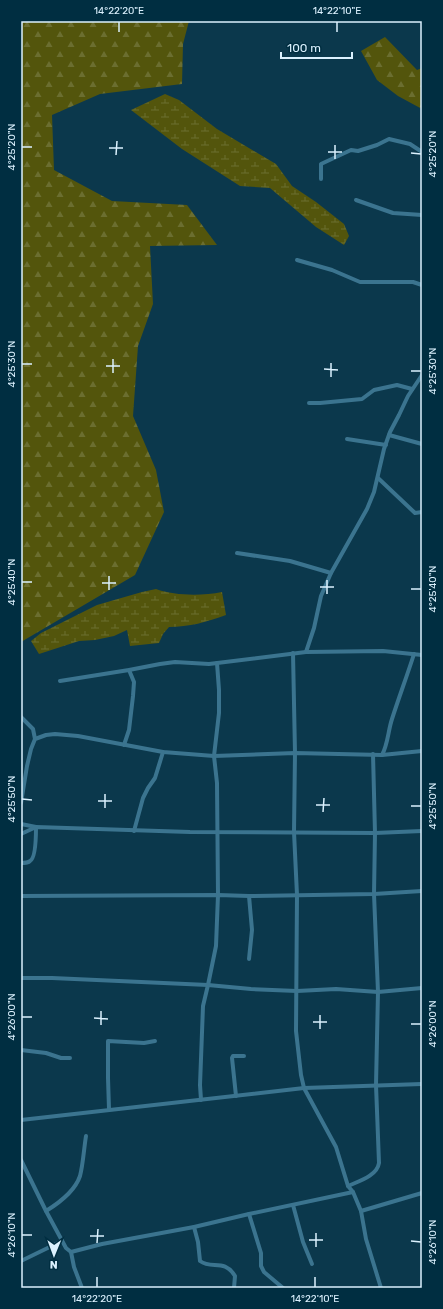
<svg xmlns="http://www.w3.org/2000/svg" width="443" height="1309" viewBox="0 0 443 1309" font-family="Rubik,sans-serif">
<style>
.forest{fill:url(#forest-firs)}
.wetland{fill:url(#wetland-marsh)}
.lines{fill:none;stroke-linecap:round;stroke-linejoin:round}
.street{stroke:#3b748f;stroke-width:4}
.ticks{fill:none;stroke:#dbf1fe;stroke-width:1.5}
.neatline{fill:none;stroke:#dbf1fe;stroke-width:1.5}
.ticks-label{font-size:10px;text-anchor:middle;fill:#dbf1fe}
</style>
<defs>
<pattern id="forest-firs" width="22" height="20" patternUnits="userSpaceOnUse"><rect width="22" height="20" fill="#53550c"/><path d="M5 1l3.5 6h-7zM16 11l3.5 6h-7z" fill="#6b6e30"/></pattern>
<pattern id="wetland-marsh" width="20" height="14" patternUnits="userSpaceOnUse"><rect width="20" height="14" fill="#53550c"/><path d="M1 5h8M5 5V1M11 12h8M15 12V8" fill="none" stroke="#6b6e30"/></pattern>
</defs>
<rect width="100%" height="100%" fill="#0b384c"/>
<!-- forest -->
<g class="forest">
<path d="M21 21H189L183 44 182 84 100 94 52 115 54 170 112 201 187 205 217 245 150 246 153 304 138 346 133 416 156 470 164 512 135 575 21 642Z"/>
<path d="M385 37 417 70 422 68V109L398 96 377 80 361 51Z"/>
</g>
<!-- wetland -->
<g class="wetland">
<path d="M165 94 179 100 217 129 276 164 292 186 316 202 344 224 349 236 344 245 316 227 270 188 240 186 182 149 131 110Z"/>
<path d="M156 589C175 596 202 596 222 592L226 615C207 622 189 627 169 627L163 634 159 643 130 646 127 630 114 636 95 640 79 641 39 654 31 641 41 633 97 605 142 592Z"/>
</g>
<g class="lines">
<!-- street -->
<g class="street">
<path d="M321 179V164L351 150 358 151 377 145 389 139 410 144 422 152"/>
<path d="M356 200 393 213 422 215"/>
<path d="M297 260 332 270 360 282H413L422 285"/>
<path d="M309 403H320L362 399 374 390 397 385 412 389"/>
<path d="M389 435 422 444"/>
<path d="M347 439 386 445"/>
<path d="M378 478 415 513 422 512"/>
<path d="M237 553 290 561 331 573"/>
<path d="M306 652 314 628 321 596 331 573 367 509 374 492 384 449 390 432 399 415 408 396 422 375"/>
<path d="M293 653 295 753 294 832 297 895 296 1031 301 1075 304 1088 336 1147 348 1186 353 1192 361 1211 422 1193"/>
<path d="M60 681 129 670 160 664 175 662 209 664 306 652 383 651 422 655"/>
<path d="M21 717 33 729 35 739"/>
<path d="M124 745 129 730 133 696 134 682 129 670"/>
<path d="M382 755C388 744 388 731 392 719 399 697 407 676 414 654"/>
<path d="M21 803 27 766 31 749 35 739 46 735 55 734 78 736 163 752 214 756 295 753 382 755 422 751"/>
<path d="M21 824 36 827C36 834 36 858 30 861 28 863 24 863 21 863"/>
<path d="M134 831 143 798 148 788 155 778 163 752"/>
<path d="M21 834 36 827 190 832 375 833 422 831"/>
<path d="M21 896 218 895 249 896 374 894 422 891"/>
<path d="M249 896 252 930 249 959"/>
<path d="M21 978H52L208 985 251 989 297 991 336 989 378 992 422 988"/>
<path d="M21 1050 46 1053 61 1058H70"/>
<path d="M236 1096 232 1058 233 1056H244"/>
<path d="M201 1100 200 1085 203 1006 208 985 216 946 218 895 217 783 214 756 219 713V690L217 663"/>
<path d="M109 1109 108 1078V1041L144 1043 155 1041"/>
<path d="M21 1120 304 1088 422 1084"/>
<path d="M21 1160 46 1211 66 1248 71 1252 74 1267 82 1288"/>
<path d="M348 1186C359 1181 377 1176 379 1163L376 1085 378 992 374 894 375 833 373 754"/>
<path d="M293 1205 303 1242 312 1264"/>
<path d="M46 1211C59 1203 75 1191 80 1176 83 1165 84 1148 86 1136"/>
<path d="M361 1211 366 1239 381 1288"/>
<path d="M249 1214 261 1253V1266L264 1272 283 1288"/>
<path d="M194 1227 198 1242 200 1261C212 1270 224 1258 235 1276L234 1288"/>
<path d="M71 1252 102 1244 194 1227 249 1214 353 1192"/>
<path d="M21 1261 62 1241"/>
</g>
</g>
<!-- ticks -->
<path class="ticks" d="M119 32V22M337 32V22M22 147H32M109 148H123M328 152H342M411 153 421 154M116 155 117 141M335 159V145M22 364H32M106 366H120M324 369 338 370M411 371H421M113 373V359M331 377V363M22 582H32M102 583H116M320 587H334M411 589H421M109 590V576M327 594V580M22 799 32 800M98 801H112M316 805H330M411 806H421M105 808V794M323 812 324 798M22 1017H32M94 1018 108 1019M313 1022H327M411 1024H421M101 1025V1011M320 1029V1015M22 1235H32M90 1236H104M309 1240H323M411 1241 421 1242M97 1243 98 1229M316 1247V1233M97 1287V1277M315 1287V1277"/>
<!-- border -->
<rect width="443" height="1309" fill="none" stroke="#002e41" stroke-width="44"/>
<!-- north arrow -->
<g transform="translate(54 1255) rotate(181)" stroke="#002e41" stroke-width="3" paint-order="stroke">
<path d="M0-3L7 15L0 10L-7 15Z" fill="#dbf1fe"/>
<text y="-6" font-size="11" font-weight="bold" text-anchor="middle" fill="#dbf1fe">N</text>
</g>
<!-- scale -->
<path d="M281 52v6h71v-6" fill="none" stroke="#dbf1fe" stroke-width="2"/>
<text x="287" y="52" font-size="12" fill="#dbf1fe" stroke="#002e41" stroke-width="3" paint-order="stroke">100 m</text>
<rect x="22" y="22" width="399" height="1265" class="neatline"/>
<g class="ticks-label">
<text x="119" y="14">14°22'20"E</text>
<text x="337" y="14">14°22'10"E</text>
<text transform="translate(11 147) rotate(-90)" y="4">4°25'20"N</text>
<text transform="translate(432 154) rotate(-90)" y="4">4°25'20"N</text>
<text transform="translate(11 364) rotate(-90)" y="4">4°25'30"N</text>
<text transform="translate(432 371) rotate(-90)" y="4">4°25'30"N</text>
<text transform="translate(11 582) rotate(-90)" y="4">4°25'40"N</text>
<text transform="translate(432 589) rotate(-90)" y="4">4°25'40"N</text>
<text transform="translate(11 799) rotate(-90)" y="4">4°25'50"N</text>
<text transform="translate(432 806) rotate(-90)" y="4">4°25'50"N</text>
<text transform="translate(11 1017) rotate(-90)" y="4">4°26'00"N</text>
<text transform="translate(432 1024) rotate(-90)" y="4">4°26'00"N</text>
<text transform="translate(11 1235) rotate(-90)" y="4">4°26'10"N</text>
<text transform="translate(432 1242) rotate(-90)" y="4">4°26'10"N</text>
<text x="97" y="1302">14°22'20"E</text>
<text x="315" y="1302">14°22'10"E</text>
</g>
</svg>
